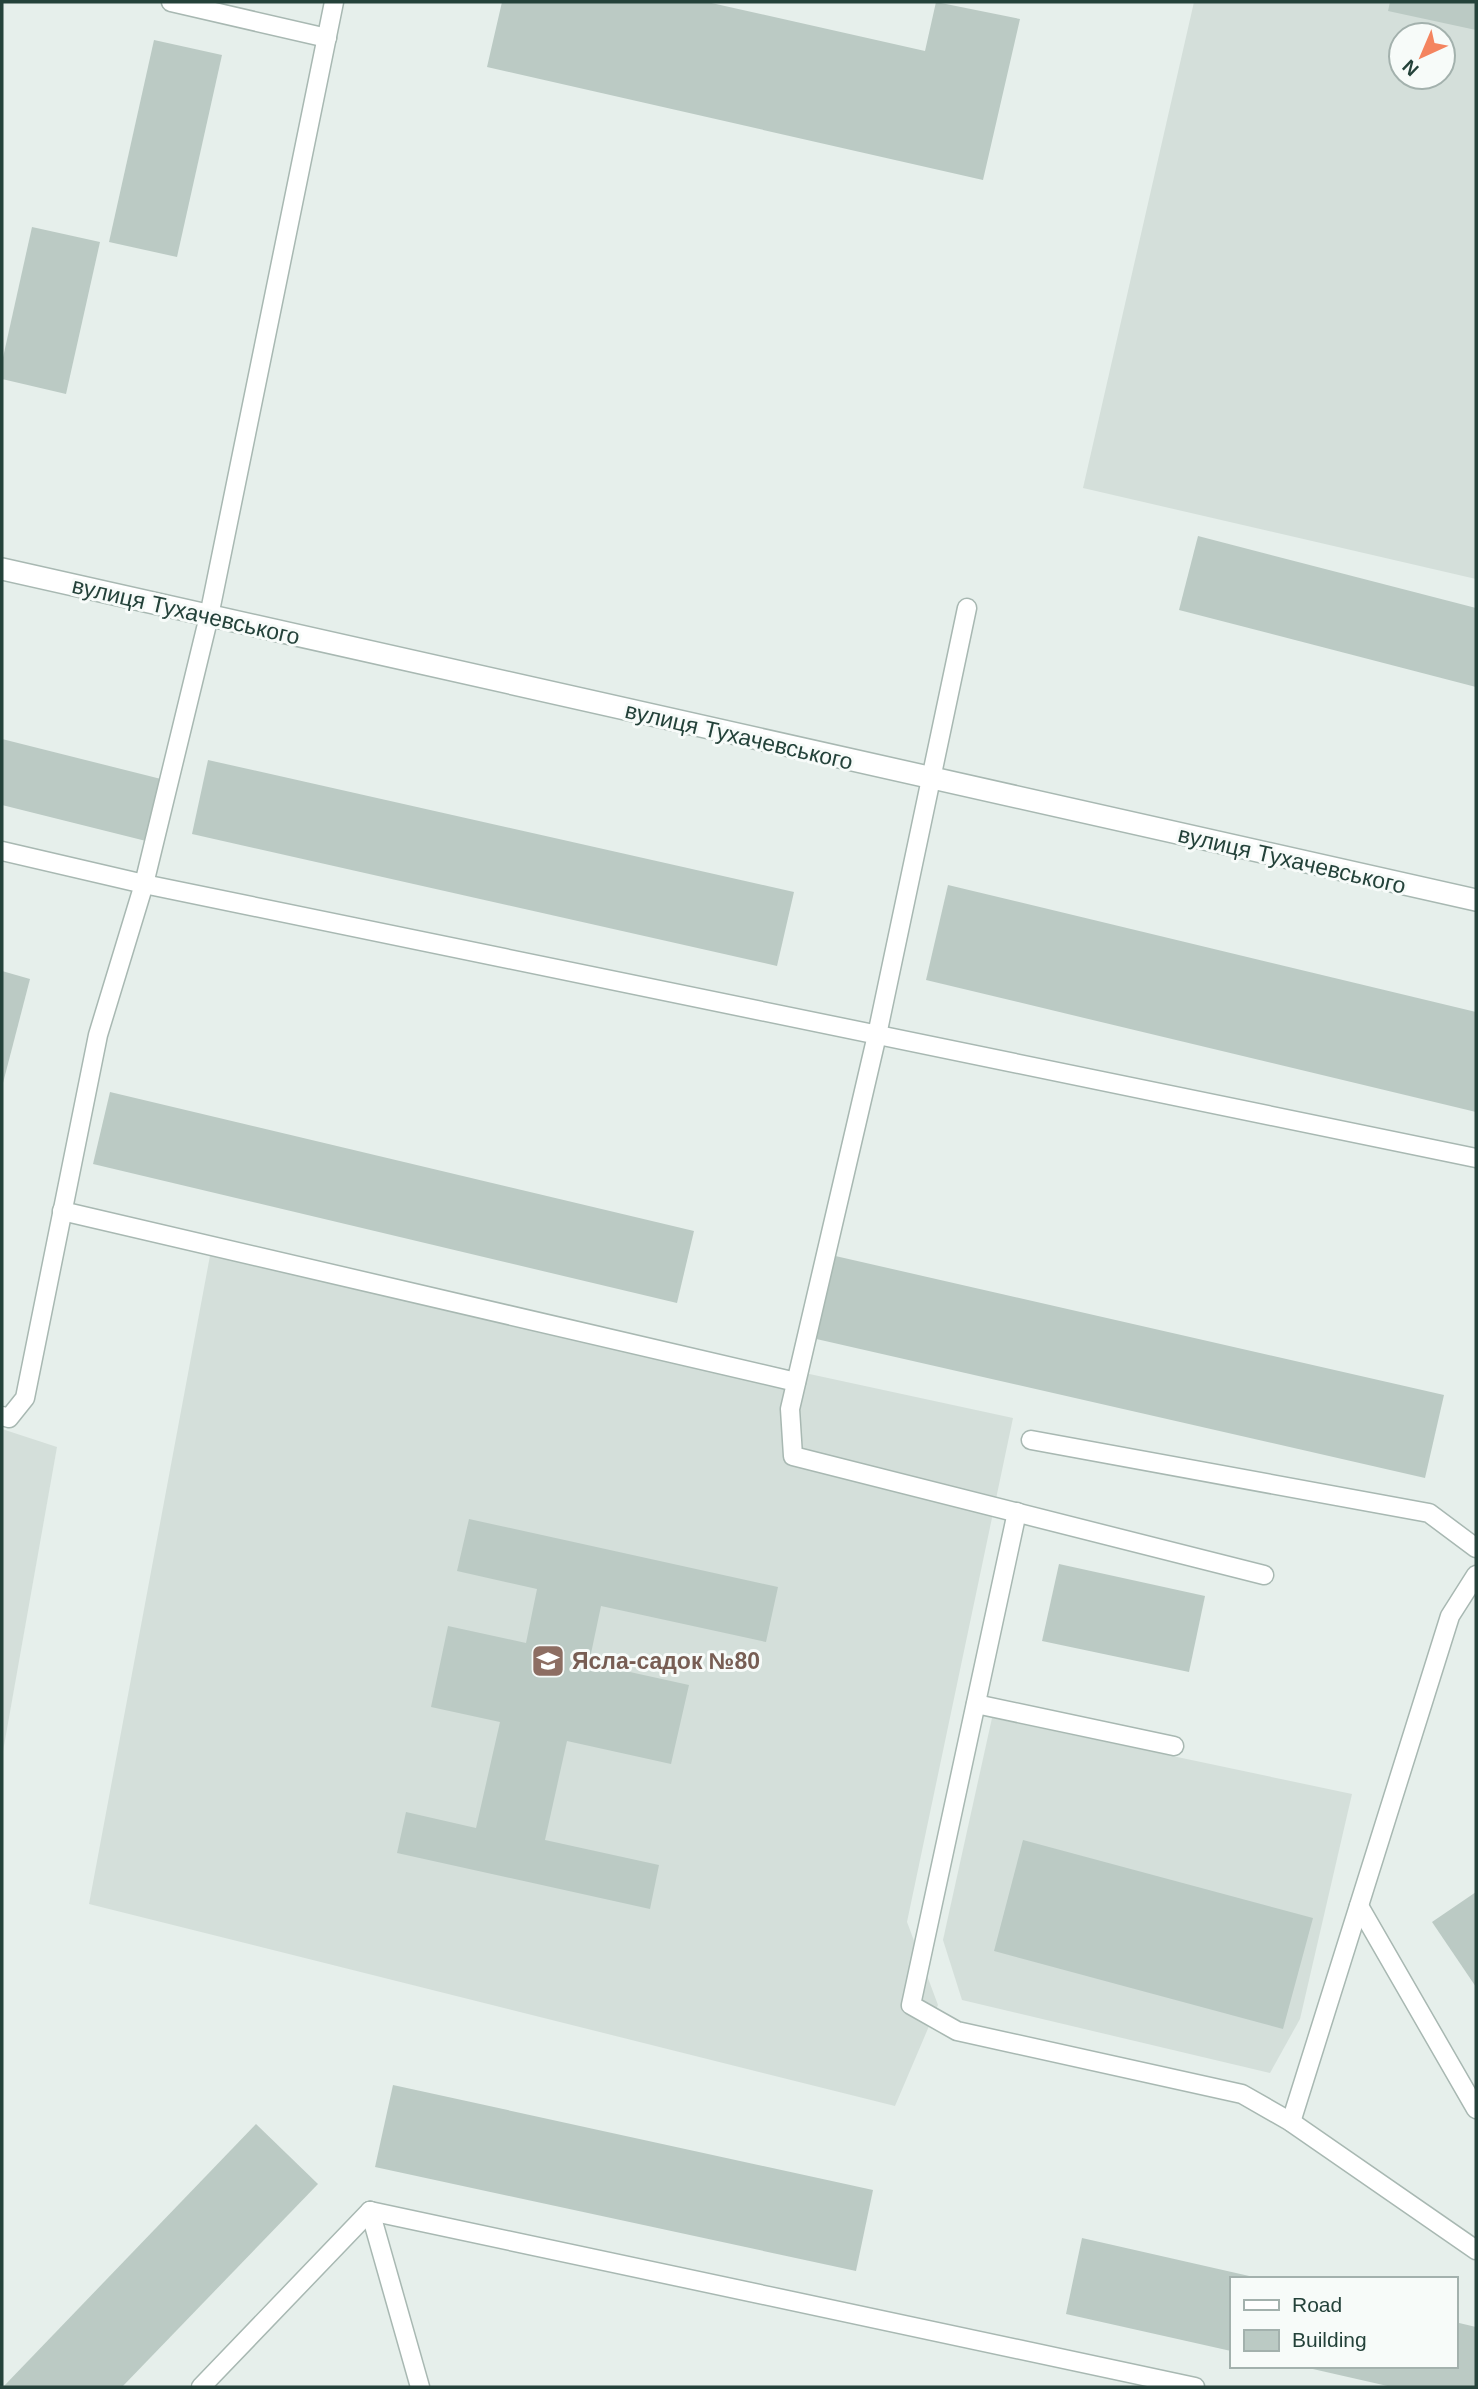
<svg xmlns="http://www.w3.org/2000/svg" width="1478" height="2389" viewBox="0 0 1478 2389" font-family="Arial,sans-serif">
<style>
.built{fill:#d4dfda;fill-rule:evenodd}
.building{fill:#bbcac4}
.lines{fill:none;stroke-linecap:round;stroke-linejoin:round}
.service-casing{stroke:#a8b8b2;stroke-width:21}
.minor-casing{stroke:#a8b8b2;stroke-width:24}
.service{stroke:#fff;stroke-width:18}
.minor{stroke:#fff;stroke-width:21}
.labels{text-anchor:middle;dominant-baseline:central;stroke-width:6;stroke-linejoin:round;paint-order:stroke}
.street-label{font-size:23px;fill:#24423a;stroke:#f7fbf9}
.education-label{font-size:23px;font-weight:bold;fill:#785e54;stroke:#f7fbf9;text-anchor:start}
</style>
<rect width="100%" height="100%" fill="#e6efeb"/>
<!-- built -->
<g class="built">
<path d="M1194 2H1476V579L1083 488ZM1401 35H1443V77H1401Z"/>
<path d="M212 1245 1013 1418 907 1922 938 2005 895 2106 89 1904Z"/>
<path d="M2 1429 57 1447 2 1757Z"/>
<path d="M992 1718 1352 1794 1300 2019 1270 2073 962 2000 943 1940Z"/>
</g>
<!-- building -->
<g class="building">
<path d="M502 2H707L925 51 936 2 1020 19 983 180 487 67Z"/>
<path d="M1390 2H1476V30L1388 11Z"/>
<path d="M154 40 222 55 177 257 109 242Z"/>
<path d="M32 227 100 242 66 394 2 379V362Z"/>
<path d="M1198 536 1476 608V687L1179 610Z"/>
<path d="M2 739 161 779 146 841 2 805Z"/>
<path d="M208 760 794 892 777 966 192 834Z"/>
<path d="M948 885 1476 1012V1112L926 980Z"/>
<path d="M2 971 30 979 3 1083 2 1082Z"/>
<path d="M110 1092 694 1231 677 1303 93 1164Z"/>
<path d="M831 1255 1444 1395 1425 1478 812 1338Z"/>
<path d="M469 1519 778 1587 766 1642 601 1606 589 1663 689 1685 671 1764 567 1741 545 1840 659 1865 650 1909 397 1853 406 1812 476 1828 500 1722 431 1707 448 1626 526 1643 537 1589 457 1571Z"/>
<path d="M1059 1564 1205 1596 1189 1672 1042 1641Z"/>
<path d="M1023 1840 1313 1918 1283 2029 994 1951Z"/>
<path d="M1476 1892V1987L1432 1922Z"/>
<path d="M393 2085 873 2190 856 2271 375 2167Z"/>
<path d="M256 2124 318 2184 122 2387H3Z"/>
<path d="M1082 2238 1258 2278 1231 2279V2351L1066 2314Z"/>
<path d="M1455 2322 1476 2327V2387H1392L1304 2367 1455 2366Z"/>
</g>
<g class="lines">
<defs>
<g id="service">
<path d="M171 2 327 38"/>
<path d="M967 608 877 1035 790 1409 793 1456 1264 1575"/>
<path d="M2 851 144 884 1476 1158"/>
<path d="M62 1211 796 1382"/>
<path d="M2 1416 9 1418 25 1398 98 1035 144 884 209 616 334 2"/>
<path d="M1031 1440 1429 1513 1476 1548"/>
<path d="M1017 1512 911 2005 957 2031 1242 2094 1291 2122 1476 2250"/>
<path d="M976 1704 1174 1746"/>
<path d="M1359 1906 1476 2109"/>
<path d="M1291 2122 1450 1616 1476 1575"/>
<path d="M370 2211 1195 2387"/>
<path d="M370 2211 420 2387"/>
<path d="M201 2387 370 2211"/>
</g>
<path id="minor" d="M2 569 1476 900"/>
</defs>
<!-- service casing -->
<use href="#service" class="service-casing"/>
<!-- minor casing -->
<use href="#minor" class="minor-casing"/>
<!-- service -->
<use href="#service" class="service"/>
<!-- minor -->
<use href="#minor" class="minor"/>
</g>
<!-- icons -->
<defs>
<symbol id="school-square" viewBox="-11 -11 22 22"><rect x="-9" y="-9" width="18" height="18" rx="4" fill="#8d6e63" stroke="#f7fbf9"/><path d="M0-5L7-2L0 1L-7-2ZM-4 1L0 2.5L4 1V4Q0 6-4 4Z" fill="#fff"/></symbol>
</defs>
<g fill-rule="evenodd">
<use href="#school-square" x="529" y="1642" width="38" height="38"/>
</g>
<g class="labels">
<!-- street labels -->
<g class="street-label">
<text transform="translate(186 611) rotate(13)">вулиця Тухачевського</text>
<text transform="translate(739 736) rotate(13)">вулиця Тухачевського</text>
<text transform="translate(1292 860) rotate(13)">вулиця Тухачевського</text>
</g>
<!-- education labels -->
<g class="education-label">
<text x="572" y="1661">Ясла-садок №80</text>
</g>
</g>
<!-- border -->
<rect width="1478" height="2389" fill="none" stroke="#24423a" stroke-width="7"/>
<!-- legend -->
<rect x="1230" y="2277" width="228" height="91" fill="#f7fbf9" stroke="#a3b1ad" stroke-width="2"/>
<rect x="1244" y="2300" width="35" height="10" fill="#ffffff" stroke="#a3b1ad" stroke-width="2"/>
<text x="1292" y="2312" font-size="21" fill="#24423a">Road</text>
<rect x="1244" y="2330" width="35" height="21" fill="#bbcac4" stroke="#a3b1ad" stroke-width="2"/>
<text x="1292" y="2347" font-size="21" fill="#24423a">Building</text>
<!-- north arrow -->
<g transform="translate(1422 56) rotate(224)"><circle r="33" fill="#f7fbf9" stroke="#a3b1ad" stroke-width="2"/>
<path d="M0-5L12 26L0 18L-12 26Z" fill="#f4845f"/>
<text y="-10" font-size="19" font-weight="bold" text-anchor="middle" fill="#24423a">N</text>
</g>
</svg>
